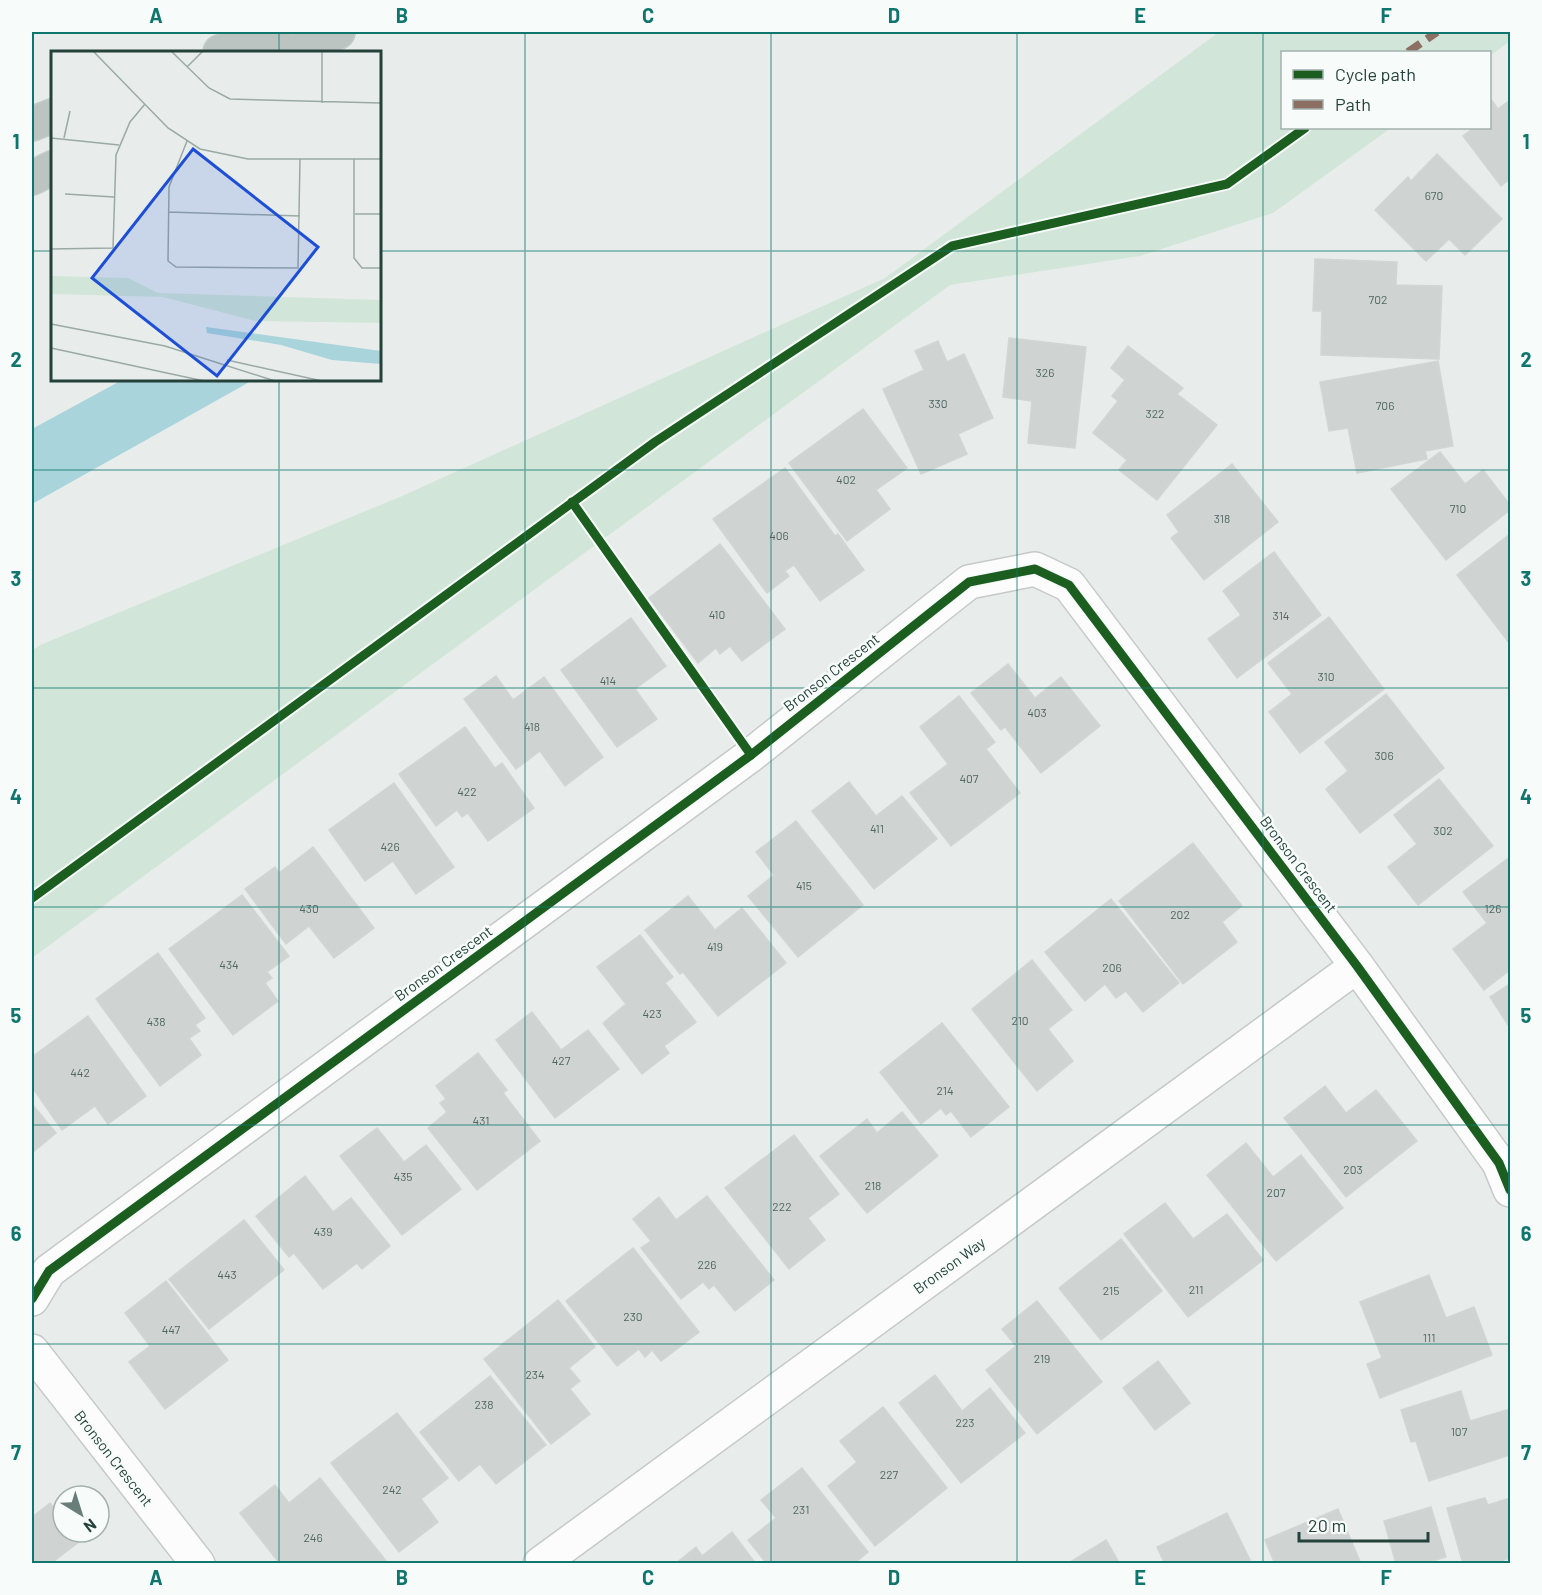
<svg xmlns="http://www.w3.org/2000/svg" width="1542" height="1595" viewBox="0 0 1542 1595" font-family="Barlow,sans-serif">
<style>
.green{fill:#d1e6d8}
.water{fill:#a9d4db}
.building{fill:#cfd4d2;stroke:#d1d6d4;stroke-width:1.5}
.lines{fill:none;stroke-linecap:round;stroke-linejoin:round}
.minor-casing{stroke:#c5cac8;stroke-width:36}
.motorway-casing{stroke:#c3ccc9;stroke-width:36}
.minor{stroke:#fcfcfc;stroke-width:33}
.motorway{stroke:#bcc4c2;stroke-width:33}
.quiet{stroke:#8d6e63;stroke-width:8;stroke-dasharray:15 8;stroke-linecap:butt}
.cycleway-casing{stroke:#f7fbf9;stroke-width:13}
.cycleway{stroke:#1b5e20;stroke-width:9}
.grid{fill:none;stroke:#0f766e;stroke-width:1.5;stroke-opacity:0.55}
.labels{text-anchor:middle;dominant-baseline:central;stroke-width:5;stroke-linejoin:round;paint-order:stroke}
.number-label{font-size:12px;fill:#506761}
.street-label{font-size:15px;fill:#24423a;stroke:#f7fbf9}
.inset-road{fill:none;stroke:#9aa9a4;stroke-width:1.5}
.view{fill:#1d4ed8;fill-opacity:0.15;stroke:#1d4ed8;stroke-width:3}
.inset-edge{fill:none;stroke:#24423a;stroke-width:3}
.neatline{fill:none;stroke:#0f766e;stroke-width:2}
.grid-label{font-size:20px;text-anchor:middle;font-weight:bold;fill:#0f766e}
</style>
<rect width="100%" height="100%" fill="#e8edeb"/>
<!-- green -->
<path class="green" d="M1219 32H1510V41L1490 56V52H1282V128H1391L1273 213 1140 256 950 285 32 958V651L40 645 402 496 885 278Z"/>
<!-- water -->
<path class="water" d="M122 380H253L32 504V429Z"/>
<!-- building -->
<g class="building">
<path d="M1490 98 1498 109 1510 100V179L1501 186 1463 136 1474 128H1490Z"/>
<path d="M1437 154 1502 219 1465 255 1449 239 1426 261 1375 210 1408 177 1411 181Z"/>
<path d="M1315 259 1397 262 1396 285 1442 286 1439 359 1321 355 1322 311H1313Z"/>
<path d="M1009 338 1086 347 1075 448 1028 443 1032 401 1003 397Z"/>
<path d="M938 341 947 362 964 354 993 418 958 434 967 454 921 474 883 389 924 370 915 351Z"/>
<path d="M1128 346 1183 388 1177 394 1217 425 1157 500 1119 470 1127 460 1093 433 1118 401 1112 396 1125 380 1111 368Z"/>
<path d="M1438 361 1453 446 1425 451 1427 459 1357 473 1348 428 1329 431 1320 382Z"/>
<path d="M863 409 907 468 876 490 890 509 847 541 789 463Z"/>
<path d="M1440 452 1465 484 1483 470 1510 505V510L1446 560 1391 489Z"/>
<path d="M1232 464 1278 522 1204 580 1171 538 1179 532 1167 515Z"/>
<path d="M785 468 835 536 838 534 864 570 820 601 794 565 785 571 789 576 767 593 713 519Z"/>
<path d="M1510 534V644L1457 575Z"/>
<path d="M720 544 785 629 742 661 730 646 720 654 716 648 698 663 649 598Z"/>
<path d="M1274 552 1321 615 1237 678 1208 639 1241 615 1223 591Z"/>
<path d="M1329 617 1384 689 1300 753 1269 712 1292 694 1268 663Z"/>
<path d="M631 618 666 666 635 689 657 719 617 747 561 670Z"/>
<path d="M1008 664 1035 698 1061 677 1100 726 1041 773 1005 727 1001 730 971 693Z"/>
<path d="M496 676 513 700 544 677 603 757 565 786 540 751 516 769 464 699Z"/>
<path d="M1386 694 1444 768 1360 833 1326 789 1348 771 1325 742Z"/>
<path d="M959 696 995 742 986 749 1020 793 951 846 910 793 948 764 920 727Z"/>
<path d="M465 727 495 768 502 763 534 808 488 841 468 813 462 817 457 810 436 826 399 774Z"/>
<path d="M1439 779 1493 846 1418 905 1388 867 1417 844 1394 815Z"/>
<path d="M849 782 876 816 902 796 937 839 874 889 812 811Z"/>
<path d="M394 783 454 867 416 894 393 861 365 881 329 830Z"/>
<path d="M796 821 863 905 798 957 748 896 774 875 756 852Z"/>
<path d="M1193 843 1242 906 1222 922 1237 942 1183 984 1119 901Z"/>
<path d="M313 847 374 928 334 958 309 926 286 944 245 889 275 867 279 873Z"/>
<path d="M1510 857V970L1484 990 1453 949 1487 923 1463 892Z"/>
<path d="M242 895 289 956 267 972 272 978 265 983 278 1001 233 1035 169 949Z"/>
<path d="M688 896 715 930 742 908 786 963 718 1016 683 972 680 974 645 930Z"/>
<path d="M1111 899 1179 983 1143 1012 1126 991 1116 998 1105 984 1085 1001 1045 952Z"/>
<path d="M640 935 673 977 665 983 696 1022 664 1046 669 1053 642 1074 603 1023 626 1004 597 967Z"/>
<path d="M158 953 205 1018 195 1025 200 1031 189 1038 201 1055 160 1086 96 999Z"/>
<path d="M1032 960 1072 1010 1048 1029 1073 1061 1037 1091 972 1009Z"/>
<path d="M1510 984V1028L1490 997Z"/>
<path d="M532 1012 561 1050 588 1030 619 1069 555 1118 496 1040Z"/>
<path d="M88 1016 146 1096 108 1124 95 1106 62 1130 32 1087V1057Z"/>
<path d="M942 1023 1009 1107 971 1137 951 1111 946 1115 941 1108 921 1124 880 1072Z"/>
<path d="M478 1053 507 1090 503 1093 540 1141 477 1190 428 1128 447 1112 440 1103 446 1099 436 1086Z"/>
<path d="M1325 1086 1346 1113 1376 1090 1417 1141 1346 1197 1284 1118Z"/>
<path d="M32 1104 56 1133 32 1153Z"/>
<path d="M902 1112 938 1156 867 1213 820 1156 867 1119 877 1133Z"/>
<path d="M377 1128 404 1162 426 1145 461 1189 402 1235 340 1156Z"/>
<path d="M794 1135 839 1194 808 1218 825 1240 789 1269 725 1188Z"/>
<path d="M1246 1143 1273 1177 1301 1155 1343 1208 1276 1261 1207 1175Z"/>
<path d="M305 1176 333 1212 351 1198 390 1246 362 1269 357 1263 323 1289 294 1253 289 1257 256 1216Z"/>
<path d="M707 1196 774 1280 735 1311 714 1285 709 1289 703 1282 681 1299 641 1248 651 1241 633 1219 659 1197 676 1220Z"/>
<path d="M1165 1203 1193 1239 1227 1214 1263 1260 1188 1317 1124 1234Z"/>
<path d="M244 1220 284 1270 209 1329 169 1279Z"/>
<path d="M1121 1239 1162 1291 1101 1340 1059 1288Z"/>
<path d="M633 1248 699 1332 661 1361 652 1350 645 1357 639 1349 617 1366 566 1301Z"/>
<path d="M1429 1275 1446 1318 1474 1307 1492 1355 1380 1398 1367 1364 1382 1358 1360 1302Z"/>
<path d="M166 1281 228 1360 165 1409 129 1362 150 1346 125 1313Z"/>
<path d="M558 1300 595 1347 569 1368 580 1381 570 1389 590 1414 551 1444 484 1359Z"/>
<path d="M1037 1301 1102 1382 1037 1434 986 1370 1016 1346 1002 1329Z"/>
<path d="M1158 1361 1190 1403 1155 1430 1123 1388Z"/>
<path d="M935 1375 962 1411 990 1388 1025 1433 961 1483 899 1403Z"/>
<path d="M490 1376 546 1445 496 1484 480 1464 459 1481 420 1432Z"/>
<path d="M1461 1391 1470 1421 1510 1409V1455L1429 1481 1416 1441 1411 1442 1401 1410Z"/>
<path d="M883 1407 947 1488 875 1546 828 1486 857 1462 840 1441Z"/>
<path d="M397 1413 448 1478 421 1499 438 1522 399 1552 331 1463Z"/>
<path d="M802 1468 868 1552 854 1564H767L748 1540 776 1518 761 1500Z"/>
<path d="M320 1478 387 1562 385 1564H280L240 1513 275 1485 289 1503Z"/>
<path d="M1485 1498 1488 1505 1510 1498V1558L1503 1560 1504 1564H1463L1447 1508Z"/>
<path d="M50 1503 63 1519V1532H73L80 1541 50 1564H32V1517Z"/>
<path d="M1431 1507 1446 1557 1422 1564H1396L1384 1521Z"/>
<path d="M1338 1509 1361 1564H1275L1265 1540Z"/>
<path d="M1227 1513 1252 1564H1165L1157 1547Z"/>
<path d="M732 1532 756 1564H675L696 1547 702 1556Z"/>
<path d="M1106 1540 1120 1564H1067Z"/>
</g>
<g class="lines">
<defs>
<g id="minor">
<path d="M32 1299 49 1271 751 755 969 582 1035 569 1069 585 1357 966 1499 1163 1510 1190"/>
<path d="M32 1351 198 1564"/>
<path d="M540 1564 1357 966"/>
</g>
<g id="motorway">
<path d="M220 52 275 32"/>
<path d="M294 52 338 32"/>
<path d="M32 124 52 116"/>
<path d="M32 178 52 168"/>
</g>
</defs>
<!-- minor casing -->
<use href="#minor" class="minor-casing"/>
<!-- motorway casing -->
<use href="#motorway" class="motorway-casing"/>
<!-- minor -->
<use href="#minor" class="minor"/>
<!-- motorway -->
<use href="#motorway" class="motorway"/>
<!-- quiet -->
<path class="quiet" d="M1408 52 1437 32"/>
<defs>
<g id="cycleway">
<path d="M572 502 751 755"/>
<path d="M32 898 655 442 952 246 1227 184 1305 128"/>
<path d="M32 1299 49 1271 751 755 969 582 1035 569 1069 585 1357 966 1499 1163 1510 1190"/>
</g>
</defs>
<!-- cycleway casing -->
<use href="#cycleway" class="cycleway-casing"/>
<!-- cycleway -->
<use href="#cycleway" class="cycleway"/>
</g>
<!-- grid -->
<path class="grid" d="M279 32V52M525 32V1564M771 32V1564M1017 32V1564M1263 32V1564M32 251H52M380 251H1510M279 380V1564M32 470H1510M32 688H1510M32 907H1510M32 1125H1510M32 1344H1510"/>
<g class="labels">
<!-- number labels -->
<g class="number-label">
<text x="1434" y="195">670</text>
<text x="1378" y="299">702</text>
<text x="1045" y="372">326</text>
<text x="938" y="403">330</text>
<text x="1385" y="405">706</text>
<text x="1155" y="413">322</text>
<text x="846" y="479">402</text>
<text x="1458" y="508">710</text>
<text x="1222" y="518">318</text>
<text x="779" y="535">406</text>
<text x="717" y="614">410</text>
<text x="1281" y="615">314</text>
<text x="1326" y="676">310</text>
<text x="608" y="680">414</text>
<text x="1037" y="712">403</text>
<text x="532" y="726">418</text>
<text x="1384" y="755">306</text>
<text x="969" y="778">407</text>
<text x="467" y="791">422</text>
<text x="877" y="828">411</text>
<text x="1443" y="830">302</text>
<text x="390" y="846">426</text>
<text x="804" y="885">415</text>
<text x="309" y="908">430</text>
<text x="1493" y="908">126</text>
<text x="1180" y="914">202</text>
<text x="715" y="946">419</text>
<text x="229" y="964">434</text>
<text x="1112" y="967">206</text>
<text x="652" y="1013">423</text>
<text x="1020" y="1020">210</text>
<text x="156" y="1021">438</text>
<text x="561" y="1060">427</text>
<text x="80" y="1072">442</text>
<text x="945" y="1090">214</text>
<text x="481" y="1120">431</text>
<text x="1353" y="1169">203</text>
<text x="403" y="1176">435</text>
<text x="873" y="1185">218</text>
<text x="1276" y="1192">207</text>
<text x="782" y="1206">222</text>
<text x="323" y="1231">439</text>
<text x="707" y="1264">226</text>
<text x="227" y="1274">443</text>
<text x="1196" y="1289">211</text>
<text x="1111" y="1290">215</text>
<text x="633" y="1316">230</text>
<text x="171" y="1329">447</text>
<text x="1429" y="1337">111</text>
<text x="1042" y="1358">219</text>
<text x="535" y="1374">234</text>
<text x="484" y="1404">238</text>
<text x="965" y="1422">223</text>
<text x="1459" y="1431">107</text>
<text x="889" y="1474">227</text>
<text x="392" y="1489">242</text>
<text x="801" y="1509">231</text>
<text x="313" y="1537">246</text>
</g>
<!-- street labels -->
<g class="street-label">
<text transform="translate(831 672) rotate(-38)">Bronson Crescent</text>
<text transform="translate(1299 864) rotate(53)">Bronson Crescent</text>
<text transform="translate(443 963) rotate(-36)">Bronson Crescent</text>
<text transform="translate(949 1265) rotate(-36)">Bronson Way</text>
<text transform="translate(114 1458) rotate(52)">Bronson Crescent</text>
</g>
</g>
<!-- overview -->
<g transform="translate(51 51)">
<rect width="330" height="330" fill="#e8edeb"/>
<path d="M0 225 77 227 107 242 330 249V272L204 270 112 246 0 243Z" fill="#d1e6d8"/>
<path d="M155 276 330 300V313L281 309 230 294 156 282Z" fill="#a9d4db"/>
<path class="inset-road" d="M42 0 117 77 149 98 197 108H330M120 0 158 37 179 48 330 52M136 16 152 0M271 52V0M0 87 68 94M13 87 19 60M136 90 118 136 117 210 125 216 247 217 249 108M303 108V207L311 217H330M14 143 63 146M117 161 249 165M304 163H330M0 198 62 197 65 104 79 71 94 53M0 273 114 295 224 330M0 297 153 330M176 309 271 330"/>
<path class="view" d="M142 98 267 196 166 325 41 227Z"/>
<rect width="330" height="330" class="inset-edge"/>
</g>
<!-- border -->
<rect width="1542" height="1595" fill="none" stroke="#f7fbf9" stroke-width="66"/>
<!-- legend -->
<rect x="1281" y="51" width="210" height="78" fill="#f7fbf9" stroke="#a3b1ad" stroke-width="1.5"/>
<rect x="1293" y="70" width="30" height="9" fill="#1b5e20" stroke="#a3b1ad" stroke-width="1.5"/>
<text x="1335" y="81" font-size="18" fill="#24423a">Cycle path</text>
<rect x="1293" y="100" width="30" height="9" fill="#8d6e63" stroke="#a3b1ad" stroke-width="1.5"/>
<text x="1335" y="111" font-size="18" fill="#24423a">Path</text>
<!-- north arrow -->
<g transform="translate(81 1514) rotate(142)"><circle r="28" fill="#f7fbf9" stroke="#a3b1ad" stroke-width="1.5"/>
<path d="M0-4.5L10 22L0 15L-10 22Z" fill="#697e78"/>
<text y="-9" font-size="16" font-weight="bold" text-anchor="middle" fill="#24423a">N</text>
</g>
<!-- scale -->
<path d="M1299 1532v9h129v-9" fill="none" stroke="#24423a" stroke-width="3"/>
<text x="1308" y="1532" font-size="18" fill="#24423a" stroke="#f7fbf9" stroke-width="4.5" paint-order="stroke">20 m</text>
<rect x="33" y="33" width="1476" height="1529" class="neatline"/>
<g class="grid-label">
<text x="156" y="23">A</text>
<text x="402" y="23">B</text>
<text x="648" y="23">C</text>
<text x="894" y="23">D</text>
<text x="1140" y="23">E</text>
<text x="1386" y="23">F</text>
<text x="16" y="149">1</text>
<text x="1526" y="149">1</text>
<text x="16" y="367">2</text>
<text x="1526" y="367">2</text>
<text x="16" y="586">3</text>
<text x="1526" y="586">3</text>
<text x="16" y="804">4</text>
<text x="1526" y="804">4</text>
<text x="16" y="1023">5</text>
<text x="1526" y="1023">5</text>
<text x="16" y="1241">6</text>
<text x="1526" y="1241">6</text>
<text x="16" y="1460">7</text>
<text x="1526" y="1460">7</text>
<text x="156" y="1585">A</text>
<text x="402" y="1585">B</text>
<text x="648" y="1585">C</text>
<text x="894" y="1585">D</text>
<text x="1140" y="1585">E</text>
<text x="1386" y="1585">F</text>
</g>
</svg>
